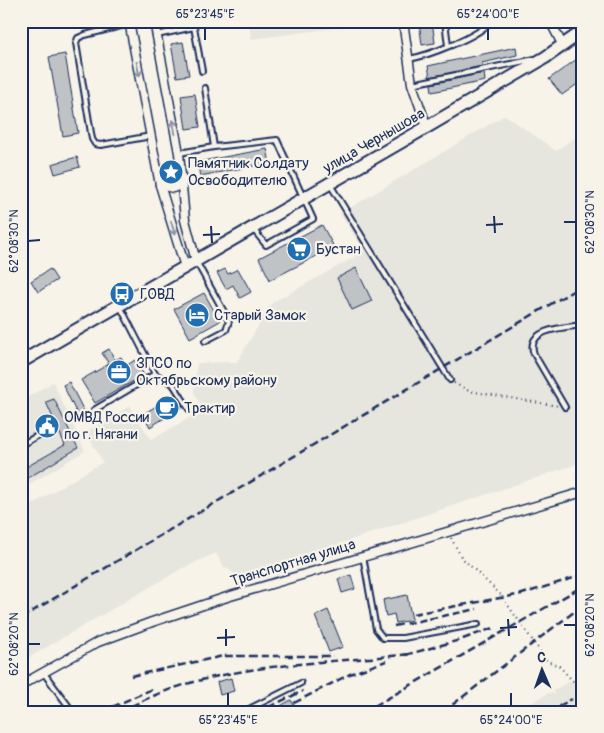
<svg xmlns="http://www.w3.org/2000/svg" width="604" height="733" viewBox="0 0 604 733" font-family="Pangolin,sans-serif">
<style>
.built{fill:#e6e5de}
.building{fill:#c0c3c5;stroke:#1b2f5e}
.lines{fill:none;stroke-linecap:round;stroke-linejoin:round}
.lane-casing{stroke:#1b2f5e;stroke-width:8}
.street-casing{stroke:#1b2f5e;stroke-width:11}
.secondary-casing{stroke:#1b2f5e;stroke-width:15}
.path{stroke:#1b2f5e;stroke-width:2;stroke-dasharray:1 4;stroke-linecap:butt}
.lane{stroke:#f7f3e8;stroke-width:4}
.street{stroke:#f7f3e8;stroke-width:8}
.secondary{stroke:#f7f3e8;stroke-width:11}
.rail{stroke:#1b2f5e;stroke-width:2.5;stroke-dasharray:8 4;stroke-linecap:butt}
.oneway{stroke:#8991a3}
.ticks{fill:none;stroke:#1b2f5e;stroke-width:2}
.labels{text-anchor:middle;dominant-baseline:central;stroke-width:4.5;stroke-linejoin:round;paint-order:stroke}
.street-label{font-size:15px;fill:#1b2f5e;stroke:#f7f3e8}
.poi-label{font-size:15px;fill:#1b2f5e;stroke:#f7f3e8;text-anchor:start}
.neatline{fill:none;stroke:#1b2f5e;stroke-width:2}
.ticks-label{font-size:12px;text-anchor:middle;fill:#1b2f5e}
</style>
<rect width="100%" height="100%" fill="#f7f3e8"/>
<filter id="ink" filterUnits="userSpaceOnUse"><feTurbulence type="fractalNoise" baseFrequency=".02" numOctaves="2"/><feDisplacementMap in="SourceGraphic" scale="10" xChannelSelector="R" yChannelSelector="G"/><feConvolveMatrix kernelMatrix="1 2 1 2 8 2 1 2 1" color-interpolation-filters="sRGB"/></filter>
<g filter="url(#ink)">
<!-- built -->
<g class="built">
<path d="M249 21H381L382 22 251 39Z"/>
<path d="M505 115 556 151 583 132V414L575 418 583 430V462L240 577 223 566 216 553 181 569 21 662V511L103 462 86 432 130 406 151 440 203 410 194 392 197 363 237 362 272 303 365 251 340 214Z"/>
<path d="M53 382 85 451 21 489V401Z"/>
<path d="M583 674V712H515Z"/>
</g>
<!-- building -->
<g class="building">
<path d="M419 21H432L435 43 422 45Z"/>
<path d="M183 42 189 75 177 77 171 44Z"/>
<path d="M516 47 517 55 482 63V66L430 77 428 66Z"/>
<path d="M65 54 78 133 63 136 49 57Z"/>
<path d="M577 59 583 67V80L562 95 549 79Z"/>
<path d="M484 73 485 81 432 92 431 84Z"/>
<path d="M195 94 200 127 186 129 181 96Z"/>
<path d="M267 149 270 163 200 176 197 162Z"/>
<path d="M77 157 80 167 55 174 52 164Z"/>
<path d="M322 225 334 247 270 280 259 258Z"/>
<path d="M356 268 372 301 352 310 337 278Z"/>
<path d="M50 269 57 280 38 292 31 281Z"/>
<path d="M225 269 228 274 238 269 251 292 240 298 233 285 226 289 217 273Z"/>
<path d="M204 293 220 321 190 338 174 309Z"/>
<path d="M109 349 115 360 121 357 126 366 135 360 144 375 95 403 81 380 109 364 102 353Z"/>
<path d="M69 382 88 419 81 422 63 385Z"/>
<path d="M175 395 182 407 150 427 143 414Z"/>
<path d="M54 399 78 448 21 482V470L65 445 46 402Z"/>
<path d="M351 575 355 589 342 593 338 579Z"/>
<path d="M407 595 412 620 396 623 394 614 386 616 383 600Z"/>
<path d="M328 610 343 647 329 652 315 616Z"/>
<path d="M231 678 234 691 220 695 217 682Z"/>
<path d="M291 700 298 712H270Z"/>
</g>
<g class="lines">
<defs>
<g id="lane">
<path d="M445 21 448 46"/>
<path d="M129 24 85 35 78 38 76 43 92 139 95 144 101 145 151 136"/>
<path d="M157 35 194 27 202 71"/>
<path d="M409 59C426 56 482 36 490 21"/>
<path d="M412 84 535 59"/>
<path d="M205 88 214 147"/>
<path d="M179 153 214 147 277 140 313 219 266 245 253 229"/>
<path d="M331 186 450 380"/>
<path d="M197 263 229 321 226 330 205 341"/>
<path d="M155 374 173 384 189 409"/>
<path d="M565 407 534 354C524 328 568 327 583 325"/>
<path d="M94 410 155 374 120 306"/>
<path d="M579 412 583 410"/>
<path d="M21 445 46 431"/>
<path d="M363 556 376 629 383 638H403L478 624"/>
<path d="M43 672 73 712"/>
<path d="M243 712 301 683"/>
</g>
<g id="street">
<path d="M129 21 160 185 185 267"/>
<path d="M154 21 179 153 185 220 196 261"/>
<path d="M403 21 412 84 427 127"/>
<path d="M550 21 563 46"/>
<path d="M160 185 173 188 180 185 183 180"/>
<path d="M21 685 98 642 152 622 227 597 583 492"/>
</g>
<path id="secondary" d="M21 362 427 127 546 57 583 31"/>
</defs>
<!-- lane casing -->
<use href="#lane" class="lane-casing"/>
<!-- street casing -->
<use href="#street" class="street-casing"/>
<!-- secondary casing -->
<use href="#secondary" class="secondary-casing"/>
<!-- path -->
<g class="path">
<path d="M454 383 469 391 558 406"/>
<path d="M451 538 462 558 500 594 547 661 559 666 583 692"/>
</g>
<!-- lane -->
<use href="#lane" class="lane"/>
<!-- street -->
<use href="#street" class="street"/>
<!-- secondary -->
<use href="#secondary" class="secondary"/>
<!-- rail -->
<g class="rail">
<path d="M413 614 522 594 583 575"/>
<path d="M21 618 583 285"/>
<path d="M394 626 477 609"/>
<path d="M405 655 460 640 496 627"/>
<path d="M131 676 223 656H333"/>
<path d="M294 703 350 674 386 661"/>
<path d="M101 712 152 689"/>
<path d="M121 712C207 662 314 665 410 654"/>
<path d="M258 712 303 691"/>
<path d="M364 712 583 586"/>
<path d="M443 712 583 605"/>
<path d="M548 712 572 699"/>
</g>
</g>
<!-- one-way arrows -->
<defs><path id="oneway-shaft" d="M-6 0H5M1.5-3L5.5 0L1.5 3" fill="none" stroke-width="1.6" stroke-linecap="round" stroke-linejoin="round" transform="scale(1.25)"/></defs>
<g class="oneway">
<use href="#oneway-shaft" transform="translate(138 69) rotate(79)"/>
<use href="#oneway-shaft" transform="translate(174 127) rotate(-100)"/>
<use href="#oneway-shaft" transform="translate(173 228) rotate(73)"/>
</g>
</g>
<!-- ticks -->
<path class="ticks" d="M205 28V40M488 28V40M494 216 495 233M564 222H576M486 225 503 224M211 226 212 243M203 235 220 234M28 241 40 240M508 619 509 636M564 625H576M500 628 517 627M226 629V646M217 638 235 637M28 644H40M228 693V706M511 693V706"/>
<!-- icons -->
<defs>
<symbol id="sight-disc" viewBox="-11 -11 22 22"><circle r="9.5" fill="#1f6fb2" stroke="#f7f3e8"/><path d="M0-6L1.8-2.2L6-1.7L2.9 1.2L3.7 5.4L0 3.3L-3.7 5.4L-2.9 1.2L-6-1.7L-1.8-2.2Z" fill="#fff"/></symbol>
<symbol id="supermarket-disc" viewBox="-11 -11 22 22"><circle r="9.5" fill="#1f6fb2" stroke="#f7f3e8"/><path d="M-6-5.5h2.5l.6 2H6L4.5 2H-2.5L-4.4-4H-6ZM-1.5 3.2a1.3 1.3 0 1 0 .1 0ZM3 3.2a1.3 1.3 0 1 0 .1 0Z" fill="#fff"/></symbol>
<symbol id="bus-disc" viewBox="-11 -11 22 22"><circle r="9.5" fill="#1f6fb2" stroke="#f7f3e8"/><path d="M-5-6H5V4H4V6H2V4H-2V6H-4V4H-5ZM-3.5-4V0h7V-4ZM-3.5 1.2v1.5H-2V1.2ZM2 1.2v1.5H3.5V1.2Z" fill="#fff"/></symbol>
<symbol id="hotel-disc" viewBox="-11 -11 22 22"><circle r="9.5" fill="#1f6fb2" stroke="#f7f3e8"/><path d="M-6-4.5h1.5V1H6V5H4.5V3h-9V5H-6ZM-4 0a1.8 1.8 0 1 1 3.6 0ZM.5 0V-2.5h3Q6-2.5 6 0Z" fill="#fff"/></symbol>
<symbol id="office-disc" viewBox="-11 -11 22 22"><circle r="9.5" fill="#1f6fb2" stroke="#f7f3e8"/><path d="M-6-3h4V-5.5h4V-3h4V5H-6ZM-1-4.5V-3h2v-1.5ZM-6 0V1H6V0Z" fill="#fff"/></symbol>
<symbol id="cafe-disc" viewBox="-11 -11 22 22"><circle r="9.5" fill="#1f6fb2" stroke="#f7f3e8"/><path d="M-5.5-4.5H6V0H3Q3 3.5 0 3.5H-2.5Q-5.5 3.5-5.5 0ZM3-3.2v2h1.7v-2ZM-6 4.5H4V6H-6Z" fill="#fff"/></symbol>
<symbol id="civic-disc" viewBox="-11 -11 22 22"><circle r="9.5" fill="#1f6fb2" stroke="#f7f3e8"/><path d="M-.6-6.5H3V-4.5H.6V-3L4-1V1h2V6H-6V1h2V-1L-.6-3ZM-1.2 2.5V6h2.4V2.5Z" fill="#fff"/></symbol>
</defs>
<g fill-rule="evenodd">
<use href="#sight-disc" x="157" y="158" width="28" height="28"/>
<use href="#supermarket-disc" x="285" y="235" width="28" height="28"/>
<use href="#bus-disc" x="108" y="280" width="28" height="28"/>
<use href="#hotel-disc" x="183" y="301" width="28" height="28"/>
<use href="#office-disc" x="105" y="358" width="28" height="28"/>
<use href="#cafe-disc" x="153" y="394" width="28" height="28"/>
<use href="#civic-disc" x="33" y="412" width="28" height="28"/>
</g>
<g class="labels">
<!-- street labels -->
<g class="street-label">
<text transform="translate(374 141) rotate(-30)">улица Чернышова</text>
<text transform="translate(293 563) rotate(-17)">Транспортная улица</text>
</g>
<!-- poi labels -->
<g class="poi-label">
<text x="188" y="163">Памятник Солдату<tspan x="188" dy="17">Освободителю</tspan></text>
<text x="316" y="249">Бустан</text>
<text x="140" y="294">ГОВД</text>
<text x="214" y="315">Старый Замок</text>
<text x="136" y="363">ЗПСО по<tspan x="136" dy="17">Октябрьскому району</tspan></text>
<text x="184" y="408">Трактир</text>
<text x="64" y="417">ОМВД России<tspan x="64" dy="17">по г. Нягани</tspan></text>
</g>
</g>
<!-- margin -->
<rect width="604" height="733" fill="none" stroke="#f7f3e8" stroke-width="55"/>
<!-- north arrow -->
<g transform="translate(542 670) rotate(358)" stroke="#f7f3e8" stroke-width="4" paint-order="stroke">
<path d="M0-4L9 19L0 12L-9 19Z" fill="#1b2f5e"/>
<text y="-8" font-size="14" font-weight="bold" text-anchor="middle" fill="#1b2f5e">С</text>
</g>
<rect x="28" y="28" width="548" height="678" class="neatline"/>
<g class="ticks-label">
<text x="205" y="18">65°23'45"E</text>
<text x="488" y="18">65°24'00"E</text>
<text transform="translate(590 222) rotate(-90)" y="4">62°08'30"N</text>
<text transform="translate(14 241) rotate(-90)" y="4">62°08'30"N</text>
<text transform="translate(590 625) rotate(-90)" y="4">62°08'20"N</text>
<text transform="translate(14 644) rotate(-90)" y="4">62°08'20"N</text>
<text x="228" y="724">65°23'45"E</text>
<text x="511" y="724">65°24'00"E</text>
</g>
</svg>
